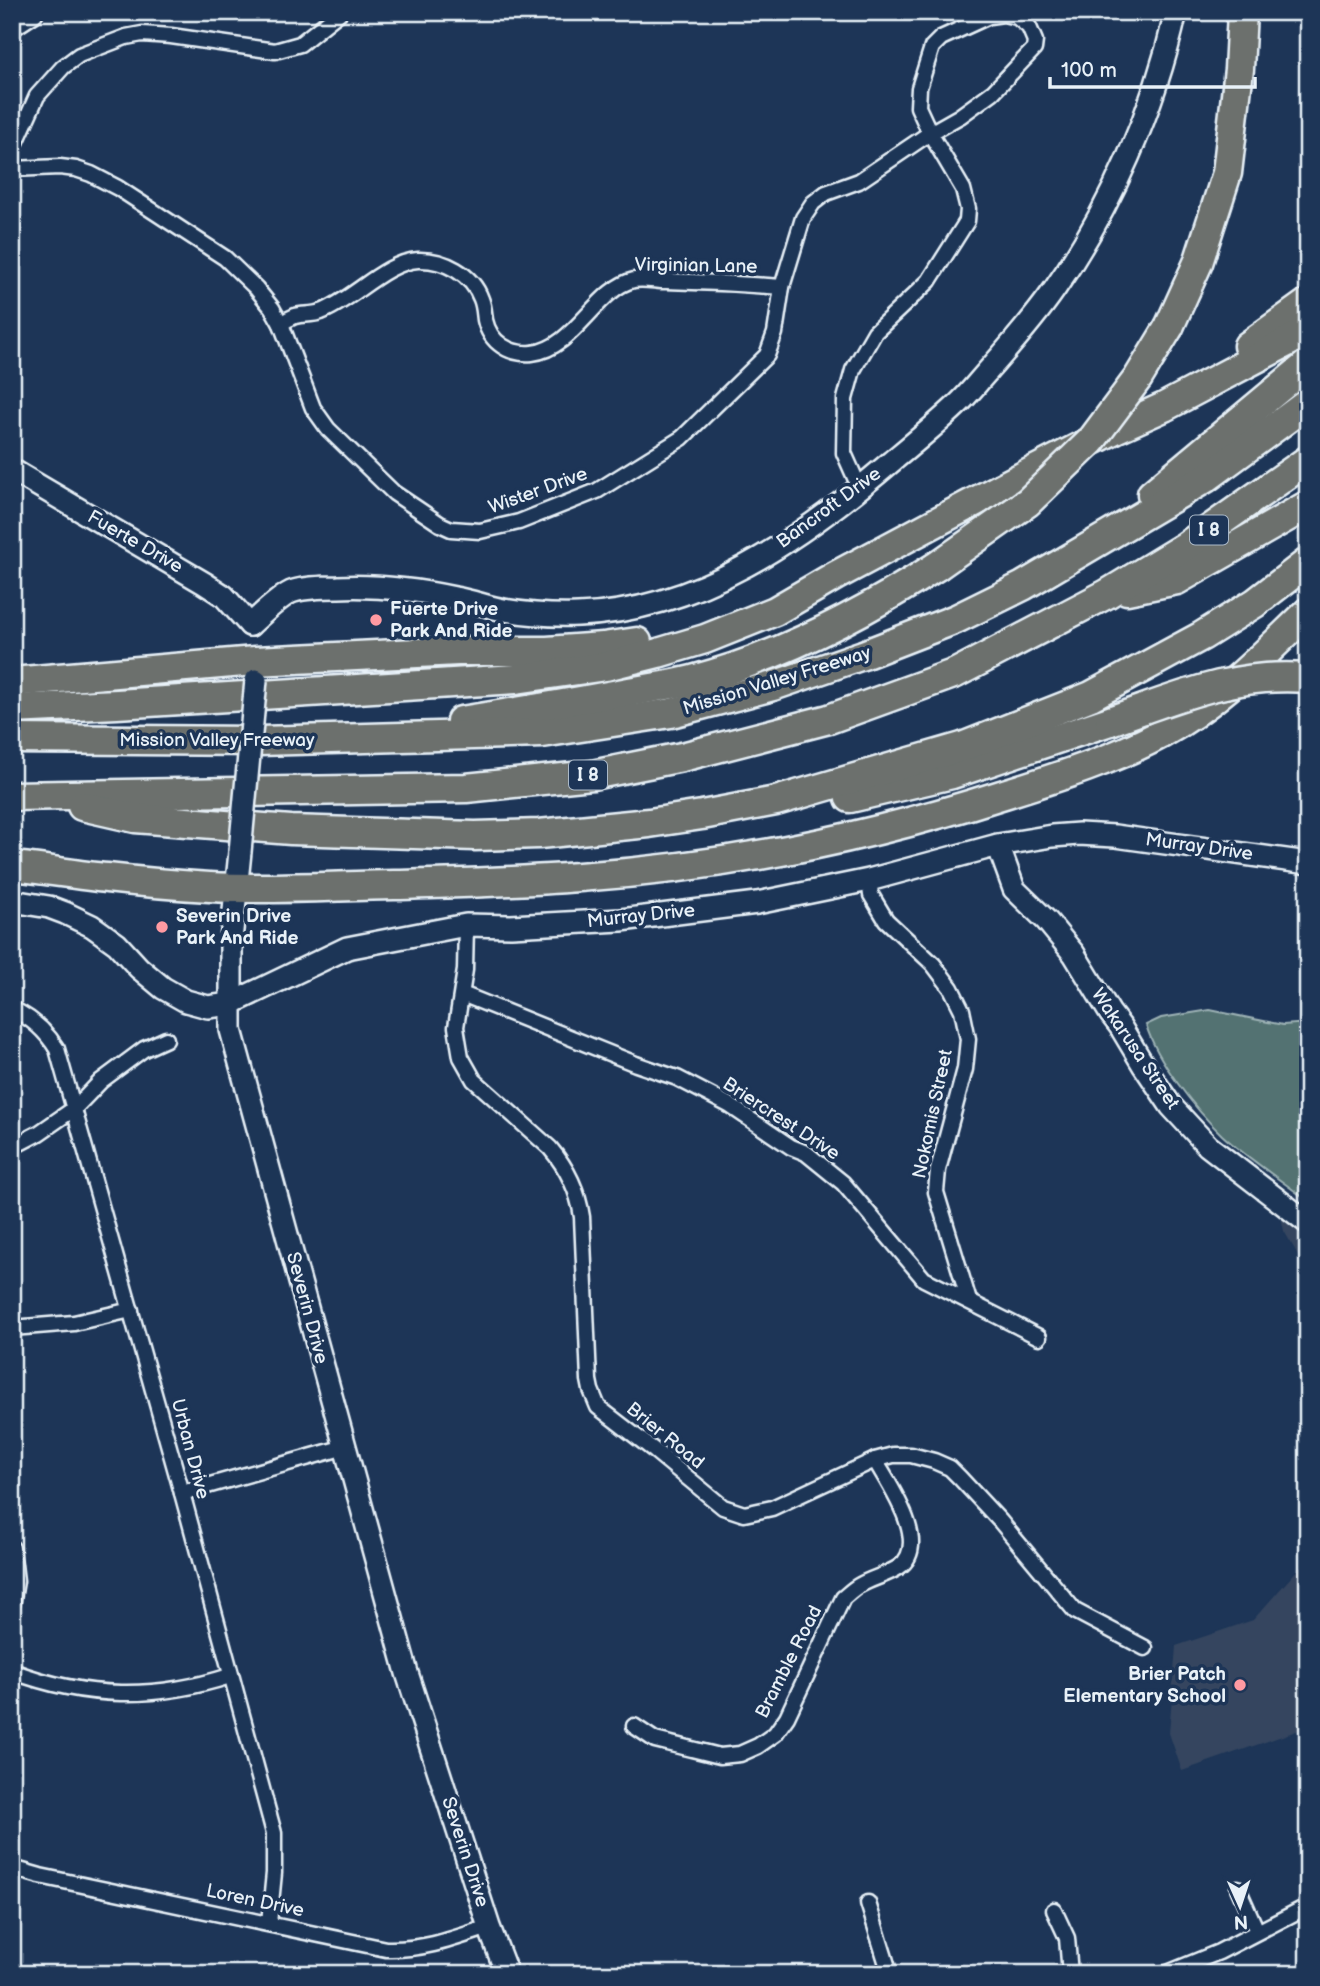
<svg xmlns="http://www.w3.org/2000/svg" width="1320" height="1986" viewBox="0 0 1320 1986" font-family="'Balsamiq Sans',sans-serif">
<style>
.built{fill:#34455f}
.green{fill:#527272;stroke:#9db2b5;stroke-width:2}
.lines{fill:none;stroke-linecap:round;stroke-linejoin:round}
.street-casing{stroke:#e8f1f8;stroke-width:19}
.secondary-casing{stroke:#e8f1f8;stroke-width:26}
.highway-casing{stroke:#e8f1f8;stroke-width:33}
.street{stroke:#1d3557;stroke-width:14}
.secondary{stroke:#1d3557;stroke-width:21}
.highway{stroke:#6c706d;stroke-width:28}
.secondary-bridge-casing{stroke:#e8f1f8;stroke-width:26;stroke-linecap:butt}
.highway-bridge-casing{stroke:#e8f1f8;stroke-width:33;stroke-linecap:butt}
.secondary-bridge{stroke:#1d3557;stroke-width:21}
.highway-bridge{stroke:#6c706d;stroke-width:28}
.poi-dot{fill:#ff9aa2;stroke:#1d3557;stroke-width:2.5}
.labels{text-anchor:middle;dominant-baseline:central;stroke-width:7;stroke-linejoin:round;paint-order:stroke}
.shield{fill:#1d3557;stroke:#abb9c8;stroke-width:2}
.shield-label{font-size:18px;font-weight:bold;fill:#e8f1f8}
.street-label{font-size:19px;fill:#e8f1f8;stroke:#1d3557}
.poi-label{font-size:19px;font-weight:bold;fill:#e8f1f8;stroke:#1d3557;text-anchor:start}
</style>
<rect width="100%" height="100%" fill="#1d3557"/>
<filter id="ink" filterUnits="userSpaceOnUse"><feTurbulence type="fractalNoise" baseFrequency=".0143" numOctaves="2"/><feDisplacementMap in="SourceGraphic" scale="14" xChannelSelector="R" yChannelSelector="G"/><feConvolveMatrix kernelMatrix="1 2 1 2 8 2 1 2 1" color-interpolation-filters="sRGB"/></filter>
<g filter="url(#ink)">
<!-- built -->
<g class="built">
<path d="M1281 1217 1308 1235V1272L1284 1231Z"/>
<path d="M1308 1558V1727L1182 1771 1169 1733 1176 1646 1253 1620Z"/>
</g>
<!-- green -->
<path class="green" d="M1210 1010 1283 1025 1308 1023V1201C1280 1179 1247 1158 1222 1135 1195 1109 1157 1061 1146 1025L1161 1018Z"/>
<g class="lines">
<defs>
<g id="street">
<path d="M12 167 14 147 37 96 63 67 79 55 126 37 142 34 171 36 275 51 300 44 340 12"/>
<path d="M12 169 60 167 76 169 91 174 118 188 225 258 256 288 272 308 281 324 313 408 328 429 394 493 440 524 451 529 480 531 519 522 597 491 682 438 767 355 775 333 782 287 803 218 813 203 826 193 859 181 930 133 960 116 993 92 1034 49 1035 41 1029 27 1017 17 1003 14 989 16 941 38 932 47 919 88 918 107 930 133 963 189 968 209 967 221 929 281 875 332 853 370 845 399 844 453 860 489"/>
<path d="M281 324C285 321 290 318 295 316 303 314 312 315 321 312 353 300 385 262 418 260 444 259 472 274 481 299 484 306 484 313 485 320 490 343 510 355 532 353 574 349 597 288 634 280 644 278 656 281 666 281 705 282 744 284 782 287"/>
<path d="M869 880 871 895 886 920 933 964 951 988 962 1010 968 1039 965 1069 938 1170 936 1192 969 1301"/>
<path d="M466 925 465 970 456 1027 461 1057 474 1080 550 1148C568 1169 578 1190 582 1217L589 1380 591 1390 598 1407 655 1451 723 1507 744 1514 772 1508 875 1460 893 1455H911L934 1461 950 1468 960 1478 1000 1521 1075 1611 1145 1648"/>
<path d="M462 994 636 1064 677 1078 729 1105 791 1147 806 1153 843 1183 924 1279 1039 1337"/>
<path d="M12 1009C32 1018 46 1031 57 1049L182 1493 274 1833V1873L269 1923"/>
<path d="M12 1147 39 1133 75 1108 101 1081 144 1049 166 1039"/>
<path d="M12 1328 74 1323 131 1310"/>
<path d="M182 1493 345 1447"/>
<path d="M12 1548 16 1581 12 1605"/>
<path d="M12 1671C86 1699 155 1700 230 1676"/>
<path d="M634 1726 655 1740 720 1756 740 1754 758 1746 775 1734 787 1717 843 1598C848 1594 854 1588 860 1585 872 1578 887 1575 899 1567 932 1544 888 1484 875 1460"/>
<path d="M12 1868 40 1876 386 1949C425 1950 453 1939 489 1927"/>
<path d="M1238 1888 1257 1931"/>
<path d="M868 1903 890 1974"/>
<path d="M1054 1910 1067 1938 1070 1974"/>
<path d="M1165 1974 1219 1952 1308 1906"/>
</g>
<g id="secondary">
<path d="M12 25 32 12"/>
<path d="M12 470 204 583 224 596 250 625"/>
<path d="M250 625C260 616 283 594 294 591 308 587 324 587 338 587 377 585 417 590 455 598 472 601 488 607 504 610 528 614 553 616 578 615 699 611 803 537 891 462 914 443 936 425 957 405 968 395 977 383 987 372 1010 346 1034 319 1054 290 1111 208 1154 110 1176 12"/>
<path d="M998 845 1014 889 1047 921 1074 954 1110 1013 1120 1026 1144 1066 1171 1106 1208 1146 1308 1223"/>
<path d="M240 852 231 940V1030L407 1673 489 1927 507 1974"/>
<path d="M12 901 49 907 65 913 92 926 117 944 139 968 163 988 186 1001 208 1007 230 1004 347 948 466 925 511 926 621 920 757 903 869 880 998 845 1052 836 1079 834 1115 836 1308 863"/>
</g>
<g id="highway">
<path d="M1169 327 1198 263 1227 173 1239 69 1242 12"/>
<path d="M1248 346 1308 303"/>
<path d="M1152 494 1308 364"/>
<path d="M1127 590 1177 580 1308 505"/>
<path d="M12 682 255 661 458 651H547L603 647 637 642"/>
<path d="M12 709 117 704 516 679 606 666 658 653 705 639 775 611 835 576 1010 483 1115 429 1164 407 1308 331"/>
<path d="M461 721C517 712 573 703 629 692 650 688 671 685 692 680 779 658 862 614 937 566"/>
<path d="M12 739 259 741 542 733 671 713 773 686 863 655 956 619 1023 586 1206 478 1308 403"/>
<path d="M12 796 466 788 592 775 682 757 829 719 956 673 1107 594 1186 546 1308 460"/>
<path d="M850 798 952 774 1110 721"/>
<path d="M82 806 135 818 291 830 475 836 539 834 649 823 702 815 776 801 962 747 1091 696 1202 636 1255 603 1308 562"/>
<path d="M12 866C44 869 75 875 107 878 141 882 176 885 210 887 271 890 333 886 394 885 456 883 517 882 579 877 722 867 865 839 1001 795 1055 778 1111 761 1161 734 1219 702 1261 657 1308 612"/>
</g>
</defs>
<!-- street casing -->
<use href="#street" class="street-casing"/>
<!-- secondary casing -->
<use href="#secondary" class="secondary-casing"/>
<!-- highway casing -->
<use href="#highway" class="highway-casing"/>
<!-- street -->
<use href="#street" class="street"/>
<!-- secondary -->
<use href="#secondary" class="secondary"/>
<!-- highway -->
<use href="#highway" class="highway"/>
<defs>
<path id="secondary-bridge" d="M240 852 256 680"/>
<g id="highway-bridge">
<path d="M937 566 1028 502 1091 441 1138 378 1169 327"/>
<path d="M1110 721C1178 697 1234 672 1308 678"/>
</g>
</defs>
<!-- secondary-bridge casing -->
<use href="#secondary-bridge" class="secondary-bridge-casing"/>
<!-- highway-bridge casing -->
<use href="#highway-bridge" class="highway-bridge-casing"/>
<!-- secondary-bridge -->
<use href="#secondary-bridge" class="secondary-bridge"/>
<!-- highway-bridge -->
<use href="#highway-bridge" class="highway-bridge"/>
</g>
</g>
<!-- markers -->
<g class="poi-dot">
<circle cx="376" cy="620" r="7"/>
<circle cx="162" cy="927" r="7"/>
<circle cx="1240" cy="1685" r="7"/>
</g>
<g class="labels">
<!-- shield labels -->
<g class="shield">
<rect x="1190" y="515.5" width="38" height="29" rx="5"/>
<rect x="569" y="760.5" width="38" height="29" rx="5"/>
</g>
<g class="shield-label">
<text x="1209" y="530">I 8</text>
<text x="588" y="775">I 8</text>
</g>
<!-- street labels -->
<g class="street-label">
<text transform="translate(696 266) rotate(1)">Virginian Lane</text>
<text transform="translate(538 491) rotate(-20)">Wister Drive</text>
<text transform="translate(829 508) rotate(-36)">Bancroft Drive</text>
<text transform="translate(135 542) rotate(30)">Fuerte Drive</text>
<text transform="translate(777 681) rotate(-17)">Mission Valley Freeway</text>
<text x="217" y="740">Mission Valley Freeway</text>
<text transform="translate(1199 847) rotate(8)">Murray Drive</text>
<text transform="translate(641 916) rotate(-6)">Murray Drive</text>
<text transform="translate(1135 1049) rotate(56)">Wakarusa Street</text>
<text transform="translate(933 1114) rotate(-78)">Nokomis Street</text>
<text transform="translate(781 1119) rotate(33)">Briercrest Drive</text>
<text transform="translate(307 1308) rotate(75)">Severin Drive</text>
<text transform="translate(665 1436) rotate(39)">Brier Road</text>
<text transform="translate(190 1449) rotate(75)">Urban Drive</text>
<text transform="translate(789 1662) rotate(-63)">Bramble Road</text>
<text transform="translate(465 1852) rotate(72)">Severin Drive</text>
<text transform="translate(255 1901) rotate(12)">Loren Drive</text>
</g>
<!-- poi labels -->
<g class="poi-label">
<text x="390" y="609">Fuerte Drive<tspan x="390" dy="22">Park And Ride</tspan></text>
<text x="176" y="916">Severin Drive<tspan x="176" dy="22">Park And Ride</tspan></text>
<text x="1226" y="1674" text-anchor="end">Brier Patch<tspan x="1226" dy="22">Elementary School</tspan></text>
</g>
</g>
<!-- margin -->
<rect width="1320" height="1986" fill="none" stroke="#1d3557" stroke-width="42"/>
<rect x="21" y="21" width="1278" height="1944" fill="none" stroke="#e8f1f8" stroke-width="2.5" filter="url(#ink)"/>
<!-- north arrow -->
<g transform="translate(1240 1906) rotate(177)" stroke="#1d3557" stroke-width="5" paint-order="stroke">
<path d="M0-5L12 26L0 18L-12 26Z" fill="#e8f1f8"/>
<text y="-10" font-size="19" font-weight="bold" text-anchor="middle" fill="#e8f1f8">N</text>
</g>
<!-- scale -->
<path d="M1050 77v10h205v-10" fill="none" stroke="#e8f1f8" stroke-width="3.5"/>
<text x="1061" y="77" font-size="21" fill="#e8f1f8" stroke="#1d3557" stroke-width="5" paint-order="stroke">100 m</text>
</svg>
